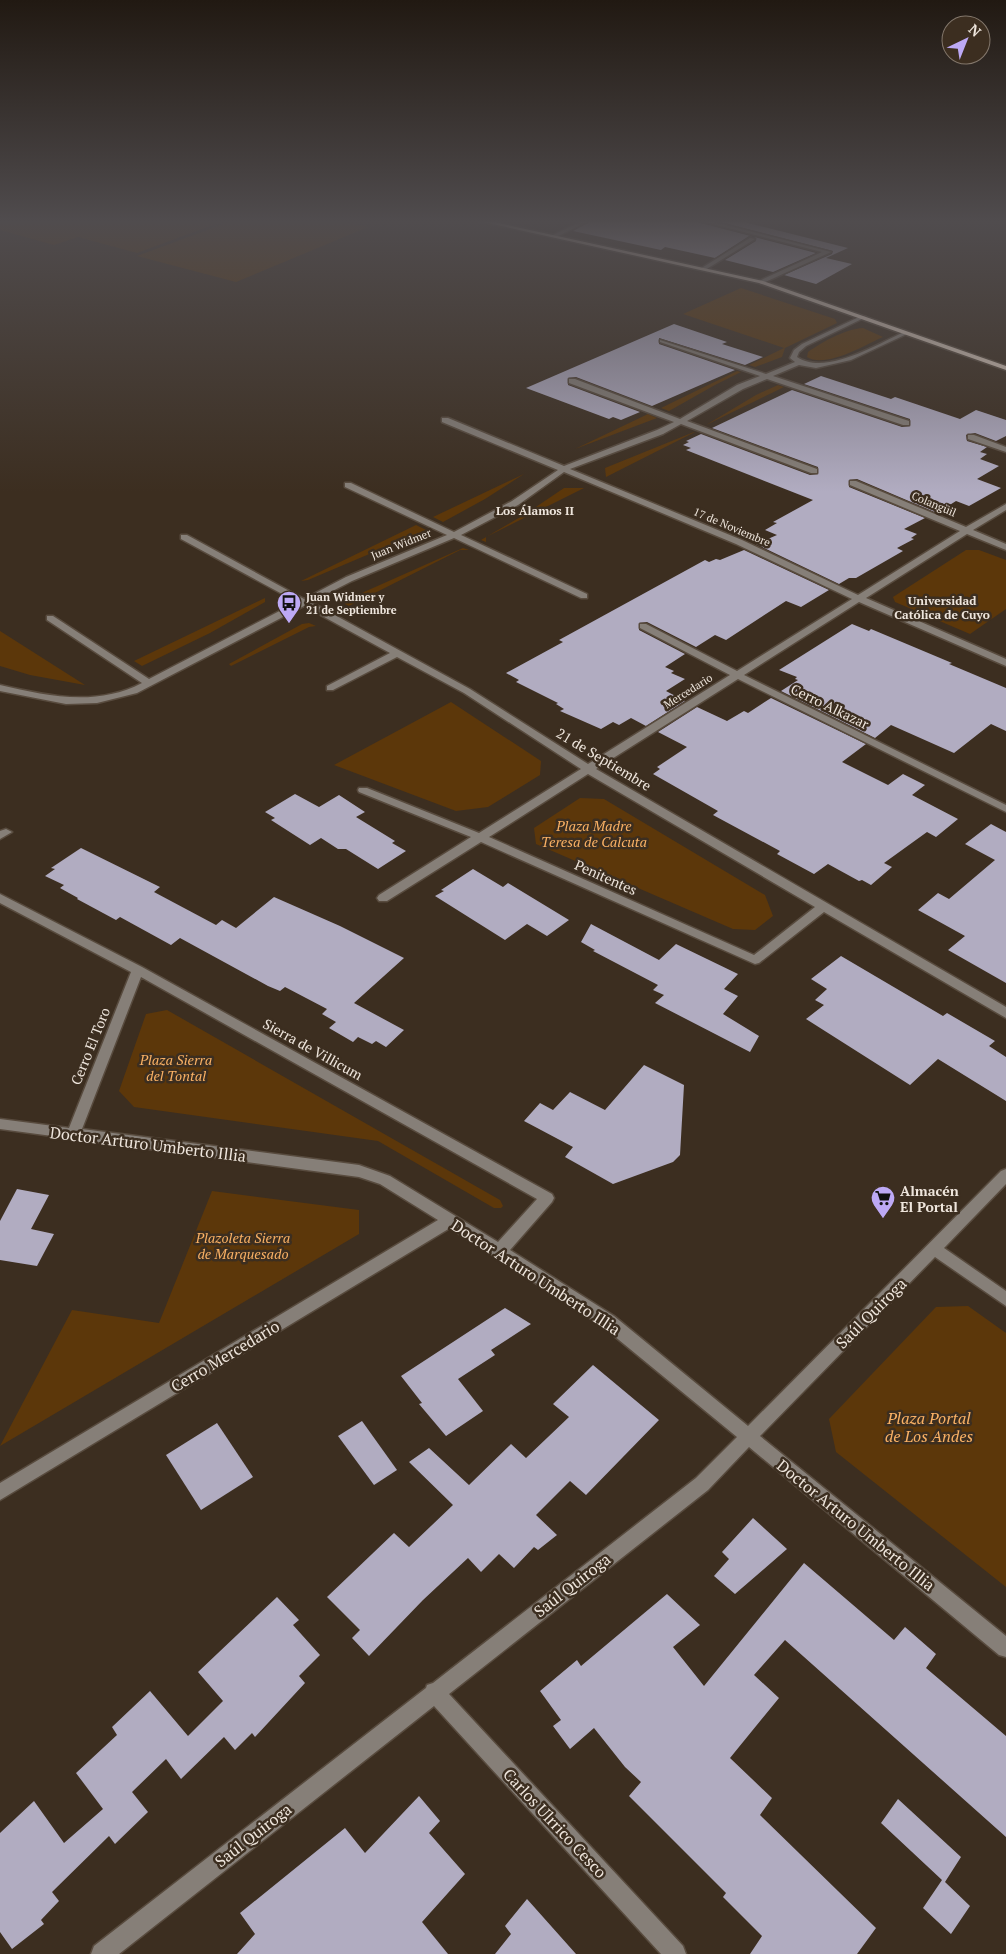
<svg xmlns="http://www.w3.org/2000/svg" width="1006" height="1954" viewBox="0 0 1006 1954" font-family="'PT Serif',serif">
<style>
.green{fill:#5c370a}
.building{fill:#b1acc1}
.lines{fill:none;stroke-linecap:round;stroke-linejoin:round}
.minor-casing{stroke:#584b3e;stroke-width:3}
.major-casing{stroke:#584b3e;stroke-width:3}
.minor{fill:#867f78;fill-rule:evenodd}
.major{fill:#dcccbe;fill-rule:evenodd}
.labels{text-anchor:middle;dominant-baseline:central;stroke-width:5;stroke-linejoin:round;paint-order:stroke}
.far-street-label{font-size:11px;fill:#eee5dc;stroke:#3c2e20}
.far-poi-label{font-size:11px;font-weight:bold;fill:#eee5dc;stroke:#3c2e20;text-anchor:start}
.far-neighbourhood-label{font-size:12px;font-weight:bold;fill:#eee5dc;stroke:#3c2e20}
.street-label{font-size:14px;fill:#eee5dc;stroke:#3c2e20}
.park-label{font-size:14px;font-style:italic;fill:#fab164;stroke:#3c2e20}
.poi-label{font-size:14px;font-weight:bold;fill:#eee5dc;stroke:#3c2e20;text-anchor:start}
.near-street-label{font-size:16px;fill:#eee5dc;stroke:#3c2e20}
.near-park-label{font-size:16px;font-style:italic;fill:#fab164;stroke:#3c2e20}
</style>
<rect width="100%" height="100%" fill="#3c2e20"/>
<!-- green -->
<g class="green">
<path d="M0 219H229L137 253 78 237 54 245 0 230Z"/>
<path d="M237 219H333L368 227 236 282 137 256Z"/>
<path d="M741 288 835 319 837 323 785 348 782 357 755 367 749 365 784 348 683 314Z"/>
<path d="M863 328 883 337C865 345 825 369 807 357L808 352C822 342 845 329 863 328Z"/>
<path d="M737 371 741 372 715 385 669 411 661 408Z"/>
<path d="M778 385 784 387 706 425 756 395Z"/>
<path d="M648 414 657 418 575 449Z"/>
<path d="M694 432H695L606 477 605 468Z"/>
<path d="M524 474 485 499 443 522 433 517Z"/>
<path d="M564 488H584L486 537V542L481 540 527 513Z"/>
<path d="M416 525 426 530 308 580 301 581Z"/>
<path d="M463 548 469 550H460L349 606 345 604 346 600Z"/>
<path d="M966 550H979L1006 560V609L970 634 895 602 893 597Z"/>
<path d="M265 598V602L210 633 142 666 134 661Z"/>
<path d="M309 623 316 626 309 627 231 666 229 664 302 624Z"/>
<path d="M0 631 85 685 30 675 0 666Z"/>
<path d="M451 702 541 761 540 775 488 807 456 811 334 765Z"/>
<path d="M580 798 604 799 765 895 773 916 755 930 733 929 536 844 534 828Z"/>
<path d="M167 1010 500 1200 503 1206 501 1208H494L378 1141 134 1107 119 1091 146 1014Z"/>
<path d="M212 1191 359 1210V1234L0 1446 72 1310 159 1323Z"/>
<path d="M968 1306 1006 1333V1587L836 1452 829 1419 936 1307Z"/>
</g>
<!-- building -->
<g class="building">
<path d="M595 219H691L693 221 816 253 773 272 725 260 756 241 755 237 749 236 715 258 665 247 661 250 573 231Z"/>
<path d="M709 219H732L848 248 826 258 852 264 816 284 784 275 832 254 833 251Z"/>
<path d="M674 324 727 342 722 344 763 357 745 365 659 338V344L735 370 652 406 576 377 568 378V385L640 412 621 420 613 417 609 419 526 388Z"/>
<path d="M821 376 891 399 895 397 960 419 976 410 1006 420V436L996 441 975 433 966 435 967 441 987 447 980 452 987 454 980 459 999 466 977 479 1001 488 969 506 956 501 937 513 857 479 849 480V487L925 518 904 529 917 534 911 538 914 539 897 548 903 551 856 578H849L839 584 756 544 777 535 765 530 777 523 773 522 813 500 686 450 691 448 683 445 689 442 686 441 701 434 810 475 818 474V467L712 428 792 390 902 427 910 426V419L804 384Z"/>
<path d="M744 550 829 590 801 607 786 601 726 640 715 635 696 647 647 622 639 623V630L685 654 665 667 674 671 671 673 685 679 666 691 685 701 646 726 631 718 619 725 613 722 601 729 560 711 564 709 556 704 558 703 516 682 519 680 506 673 563 642 559 640 705 560 709 562 716 559 720 560Z"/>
<path d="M852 624 869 631 871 629 952 663 949 664 1006 688V731L991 724 954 753 891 725 875 738 781 691 798 680 795 679 797 677 779 670Z"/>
<path d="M771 698 866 744 842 762 888 785 903 774 925 785 912 795 958 819 936 837 927 832 884 863 892 867 871 885 862 880 859 881 828 864 814 874 777 854 780 851 713 815 718 811 653 774 660 769 657 767 687 747 658 732 697 707 727 721 744 711 748 713Z"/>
<path d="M295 794 319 807 339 795 365 812 356 817 395 841 392 843 406 851 378 869 346 849H338L321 838 310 845 271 820 275 818 265 812Z"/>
<path d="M991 824 1006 832V983L948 950 965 936 918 910 938 893 949 899 995 860 965 844Z"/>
<path d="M81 848 160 887 154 892 216 925 222 920 236 928 274 897 340 926 404 958 354 1003 404 1030 386 1047 376 1041 372 1044 358 1037 353 1042 329 1028 336 1022 322 1014 327 1009 285 987 280 991 268 986 180 938 171 945 120 917 116 920 77 899 78 898 60 888 64 885 45 876 55 869 51 868Z"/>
<path d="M473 869 503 887 508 883 569 920 547 936 527 924 505 940 435 896 444 891 441 890Z"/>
<path d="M591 924 659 960 676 944 738 974 724 989 738 996 723 1014 759 1036 750 1052 655 1003 664 995 653 990 658 985 593 951 595 950 581 942Z"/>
<path d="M841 956 943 1016 947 1013 995 1041 989 1046 1006 1057V1101L938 1059 910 1085 806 1019 824 1005 815 1000 827 989 811 979Z"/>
<path d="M644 1065 684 1085 680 1155 673 1162 613 1184 565 1157 573 1147 524 1121 540 1103 553 1110 570 1092 605 1110Z"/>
<path d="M17 1189 49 1195 31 1229 54 1234 37 1266 0 1260V1221Z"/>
<path d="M505 1308 531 1324 491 1350 495 1355 458 1379 483 1411 446 1436 419 1404 422 1403 401 1376Z"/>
<path d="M593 1365 659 1420 586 1495 570 1481 536 1515 557 1535 538 1550 534 1547 514 1568 499 1554 481 1572 468 1558 423 1600 369 1656 352 1638 360 1630 327 1597 394 1533 409 1547 453 1505 409 1462 429 1448 469 1485 511 1444 526 1458 569 1417 553 1404Z"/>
<path d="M362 1421 397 1470 374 1485 338 1436Z"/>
<path d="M217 1423 253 1477 201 1510 166 1455Z"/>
<path d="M753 1518 787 1549 735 1594 714 1576 729 1559 722 1552Z"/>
<path d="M804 1563 894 1640 905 1627 936 1654 926 1668 1006 1736V1837L785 1640 754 1675 779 1698 730 1758 772 1798 760 1815 876 1928 857 1954H750L762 1936 723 1897 726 1893 629 1796 641 1782 625 1767 594 1728 570 1749 553 1726 561 1720 540 1691 577 1660 581 1666 667 1594 700 1625 673 1647 704 1686Z"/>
<path d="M277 1597 299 1620 293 1625 320 1655 299 1676 305 1683 255 1737 252 1733 235 1750 224 1737 181 1779 166 1759 132 1792 148 1812 115 1844 109 1836 52 1892 59 1901 41 1920 44 1924 12 1949 0 1932V1833L34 1801 64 1843 103 1809 76 1773 117 1735 112 1727 150 1691 188 1736 223 1701 198 1672Z"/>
<path d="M419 1796 440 1821 429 1833 465 1874 422 1922 448 1954H237L255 1934 240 1913 345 1828 365 1853Z"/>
<path d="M898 1799 961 1857 945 1882 970 1906 951 1934 923 1908 942 1880 881 1823Z"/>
<path d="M527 1899 576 1954H495L511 1934 505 1926Z"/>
</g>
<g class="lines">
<defs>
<g id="minor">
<path d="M586 219H593L556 237 551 236Z"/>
<path d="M693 219H702L831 252 761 284 759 281 822 252Z"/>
<path d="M750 238 755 239 705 270 700 269Z"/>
<path d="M861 316 866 317 806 346 799 352 797 357C825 376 876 345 904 332L909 333 851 360 816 368 799 365 773 376 909 421V425H903L767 379 743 389 687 421 817 469V473H811L681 424 663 434 570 469 742 540 858 595 960 531 850 485V481H856L966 527 1006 504V510L973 530 1006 544V550L967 534 866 598 1006 659V666L859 602 744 675 1006 805V812L738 679 596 769 1006 1007V1018L824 912 759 963 755 964 481 842 387 901H379L377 898 379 895 471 837 359 792 358 790 359 788H367L479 833 581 769 464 693 397 657 333 690H327V686L390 653 304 606 137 693 97 703 66 704 0 691V685C47 696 96 707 142 683L47 620V616H53L149 679 297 602 181 539V535H187L304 599 346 577 447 535 345 487V483H351L454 532 512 501 558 470 442 422V418H448L564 466 657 430 674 422 569 383V379H575L680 419 737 385 760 376 660 342V340L766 374 795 362 790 358 794 350 802 344ZM564 472 736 544 852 599 737 671 646 624H640V628L730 675 588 764 470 689 311 602 352 581 454 538 581 598H587V594L461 535 518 505ZM588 774 815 907 754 955 489 837Z"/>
<path d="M968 435H974L1006 447V452L968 439Z"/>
<path d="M6 829 12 832 0 839V831Z"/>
<path d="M0 894 142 967 552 1194 554 1198 552 1202 510 1250 614 1316 748 1426 1001 1171 1006 1169V1184L944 1248 1006 1291V1306L935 1257 760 1436 1006 1636V1657L999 1655 749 1447 708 1490 449 1694 683 1946 686 1954H661L434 1706 119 1954H91L94 1946 426 1688 427 1685 433 1683 696 1478 737 1437 602 1326 450 1228 0 1500V1483L438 1220 380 1184 359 1177 0 1129V1119L69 1128 131 972 0 903ZM141 977 537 1199 498 1242 390 1176 359 1165 82 1129Z"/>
</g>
<path id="major" d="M470 219H480L763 281 1006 366V370L759 283Z"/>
</defs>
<!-- minor casing -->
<use href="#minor" class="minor-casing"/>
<!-- major casing -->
<use href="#major" class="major-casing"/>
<!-- minor -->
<use href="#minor" class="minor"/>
<!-- major -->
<use href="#major" class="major"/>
</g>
<!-- sky -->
<linearGradient id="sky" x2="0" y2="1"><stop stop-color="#211912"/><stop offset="0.45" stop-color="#504c4e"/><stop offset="1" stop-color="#504c4e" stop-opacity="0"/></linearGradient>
<rect width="1006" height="492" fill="url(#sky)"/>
<!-- icons -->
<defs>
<symbol id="bus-pin" viewBox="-11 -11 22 30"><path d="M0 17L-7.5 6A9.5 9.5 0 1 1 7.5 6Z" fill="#bda9f5" stroke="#3c2e20"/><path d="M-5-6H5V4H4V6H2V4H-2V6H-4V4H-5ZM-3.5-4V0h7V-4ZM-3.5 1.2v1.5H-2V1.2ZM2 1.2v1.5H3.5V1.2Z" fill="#111"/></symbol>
<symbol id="supermarket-pin" viewBox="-11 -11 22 30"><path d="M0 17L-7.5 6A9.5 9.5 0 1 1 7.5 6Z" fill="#bda9f5" stroke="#3c2e20"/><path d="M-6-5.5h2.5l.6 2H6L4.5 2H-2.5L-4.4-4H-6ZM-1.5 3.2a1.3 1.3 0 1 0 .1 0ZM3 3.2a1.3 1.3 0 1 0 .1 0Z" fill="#111"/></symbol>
</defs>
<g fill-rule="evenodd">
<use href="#bus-pin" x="275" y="589" width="28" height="38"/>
<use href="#supermarket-pin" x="869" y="1184" width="28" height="38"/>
</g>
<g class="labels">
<!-- far-street labels -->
<g class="far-street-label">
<text transform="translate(934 504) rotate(23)">Colangüil</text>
<text transform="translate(732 527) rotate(23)">17 de Noviembre</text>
<text transform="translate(401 544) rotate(-22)">Juan Widmer</text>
<text transform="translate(688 691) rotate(-32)">Mercedario</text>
</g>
<!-- far-poi labels -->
<g class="far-poi-label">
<text x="306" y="597">Juan Widmer y<tspan x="306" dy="13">21 de Septiembre</tspan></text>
</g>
<!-- far-neighbourhood labels -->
<g class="far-neighbourhood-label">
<text x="535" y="510">Los Álamos II</text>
<text x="942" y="600">Universidad<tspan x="942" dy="14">Católica de Cuyo</tspan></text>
</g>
<!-- street labels -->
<g class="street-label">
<text transform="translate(830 706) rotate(26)">Cerro Alkazar</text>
<text transform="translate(604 759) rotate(31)">21 de Septiembre</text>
<text transform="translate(606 877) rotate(24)">Penitentes</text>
<text transform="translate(90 1046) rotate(-68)">Cerro El Toro</text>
<text transform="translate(313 1049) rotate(29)">Sierra de Villicum</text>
</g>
<!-- park labels -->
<g class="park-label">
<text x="594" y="825">Plaza Madre<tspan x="594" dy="16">Teresa de Calcuta</tspan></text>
<text x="176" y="1059">Plaza Sierra<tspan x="176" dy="16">del Tontal</tspan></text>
<text x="243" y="1237">Plazoleta Sierra<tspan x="243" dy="16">de Marquesado</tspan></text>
</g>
<!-- poi labels -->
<g class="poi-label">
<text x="900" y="1190">Almacén<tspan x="900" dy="16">El Portal</tspan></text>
</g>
<!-- near-street labels -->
<g class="near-street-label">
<text transform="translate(148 1144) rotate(7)">Doctor Arturo Umberto Illia</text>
<text transform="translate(536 1277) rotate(33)">Doctor Arturo Umberto Illia</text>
<text transform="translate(871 1313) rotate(-45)">Saúl Quiroga</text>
<text transform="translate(225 1356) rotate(-31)">Cerro Mercedario</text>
<text transform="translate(856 1525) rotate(39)">Doctor Arturo Umberto Illia</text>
<text transform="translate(572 1585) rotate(-38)">Saúl Quiroga</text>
<text transform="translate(555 1823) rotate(47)">Carlos Ulrrico Cesco</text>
<text transform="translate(253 1835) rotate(-38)">Saúl Quiroga</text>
</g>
<!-- near-park labels -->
<g class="near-park-label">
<text x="929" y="1418">Plaza Portal<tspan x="929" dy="18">de Los Andes</tspan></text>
</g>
</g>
<!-- north arrow -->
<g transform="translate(966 40) rotate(43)"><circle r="24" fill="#3c2e20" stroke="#83776b"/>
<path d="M0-4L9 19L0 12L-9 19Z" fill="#bda9f5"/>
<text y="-8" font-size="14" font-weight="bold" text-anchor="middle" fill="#eee5dc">N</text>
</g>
</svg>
